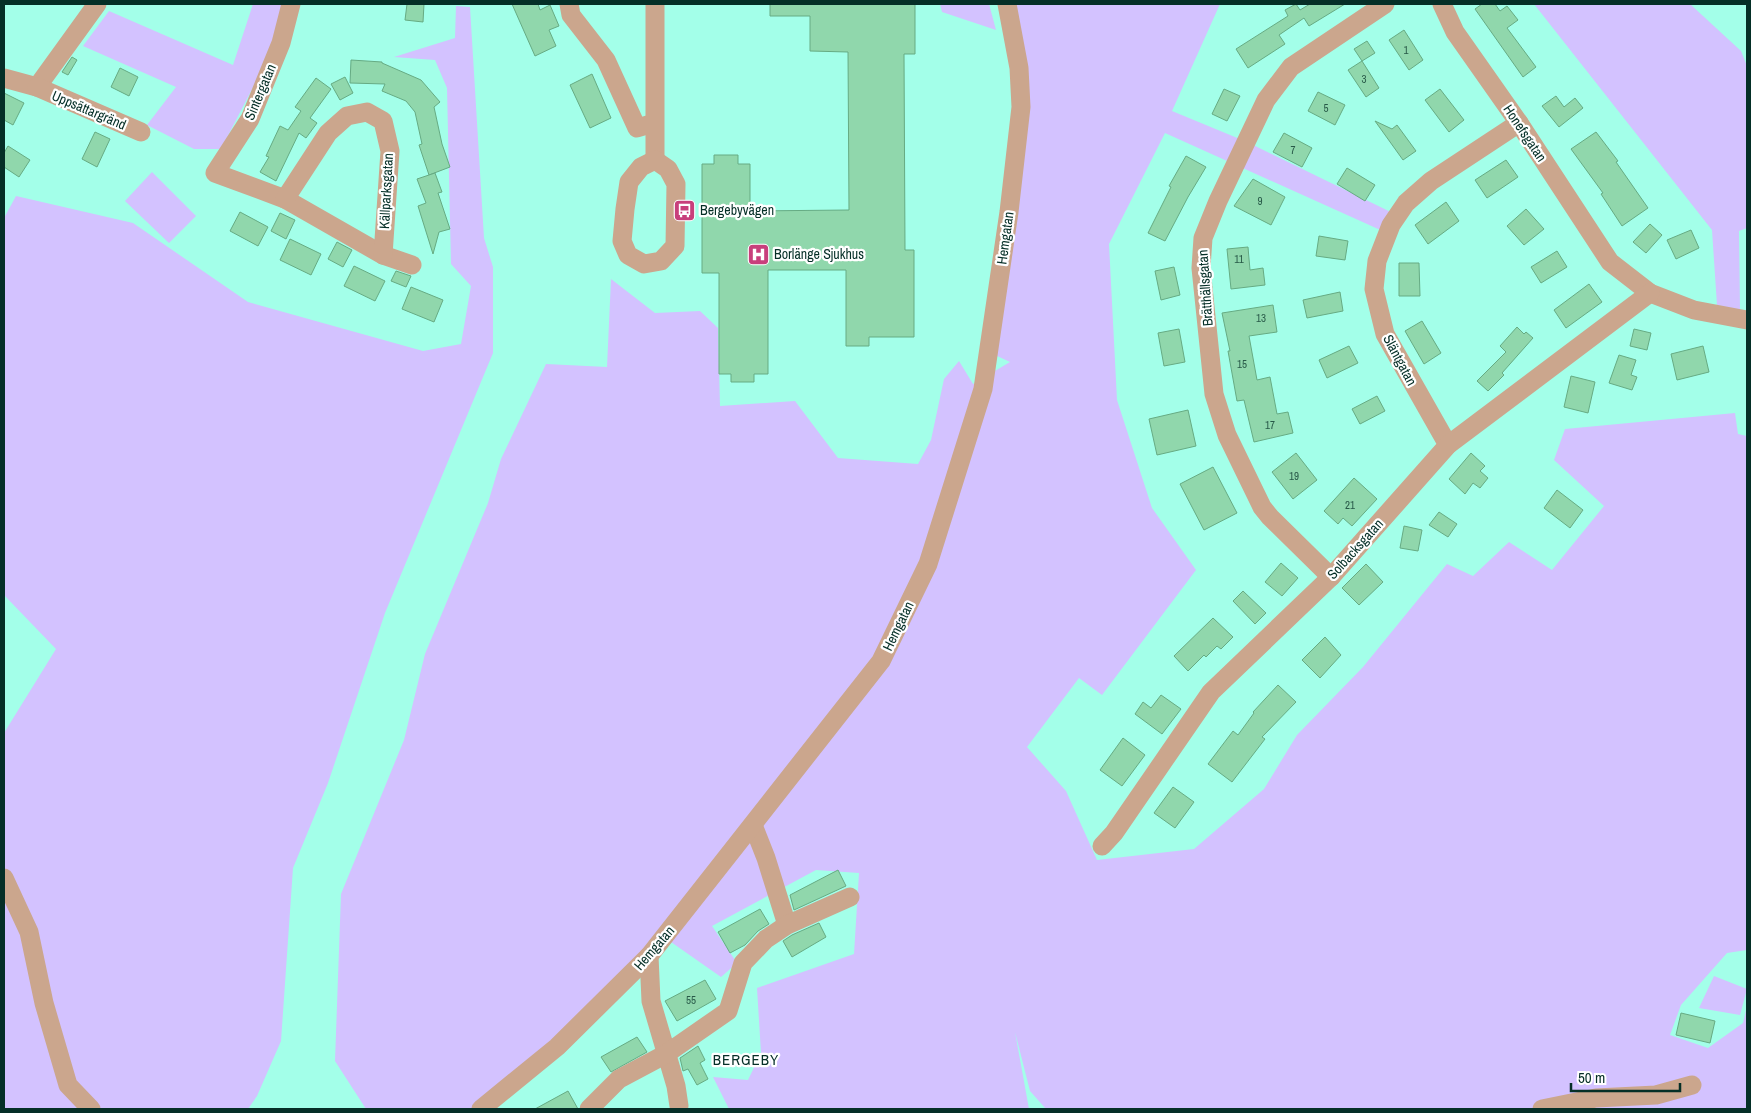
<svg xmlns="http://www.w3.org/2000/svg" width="1751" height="1113" viewBox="0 0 1751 1113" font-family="'Archivo Narrow',sans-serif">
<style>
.green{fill:#d3c2ff}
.building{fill:#90d7ac;stroke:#66ab83}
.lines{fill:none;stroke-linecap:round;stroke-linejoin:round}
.minor{stroke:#cba68d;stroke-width:19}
.labels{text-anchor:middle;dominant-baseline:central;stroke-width:4.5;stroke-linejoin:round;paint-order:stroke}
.number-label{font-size:11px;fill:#285948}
.street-label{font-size:14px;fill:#052f27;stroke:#fff}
.poi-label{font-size:14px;fill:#052f27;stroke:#fff;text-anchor:start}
.neighbourhood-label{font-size:15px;letter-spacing:1px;fill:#052f27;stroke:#fff}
</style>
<rect width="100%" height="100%" fill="#a3ffe9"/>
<!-- green -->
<g class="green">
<path d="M253 4H286L276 43 221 149H194L147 125 176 87 83 46 109 11 233 65Z"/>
<path d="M940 4H989L996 30 942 12Z"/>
<path d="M1013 4H1220L1172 111 1247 142 1401 217 1387 233 1165 133 1109 244 1117 400 1152 508 1196 570 1102 695 1079 678 1027 747 1066 791 1097 860 1194 849 1264 789 1297 735 1363 667 1447 564 1473 576 1509 542 1552 570 1604 506 1554 460 1565 429 1735 413 1738 434 1747 436V950L1727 953 1681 1005 1670 1035 1708 1048 1743 1023 1747 1006V1109H1046L1030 1091 1015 1032 1029 1109H729L713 1077 748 1080 761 1053 757 988 854 954 859 873 816 870 712 926 737 963 721 977 661 935 485 1109H366L335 1061 341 894 404 740 425 654 488 503 501 459 546 364 607 367 611 279 655 313 700 311 718 328 720 406 795 401 838 458 918 464 931 440 944 379 959 361 973 384 1010 362 995 355 1014 207Z"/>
<path d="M1534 4H1690L1741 51 1747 66V228L1739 231 1740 310 1717 305 1712 230Z"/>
<path d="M456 6 470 7 484 238 493 267V353L385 613 328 783 293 868 281 1041 257 1096 248 1109H4V733L56 649 4 595V218L16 196 133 223 248 302 423 351 461 344 471 286 451 264 447 88 435 60 394 57 455 38Z"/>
<path d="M152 172 196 216 169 243 125 201Z"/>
<path d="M1714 976 1747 989 1740 1015 1699 1008Z"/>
</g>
<!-- building -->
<g class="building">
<path d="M407 4H424L423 22 405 20Z"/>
<path d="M512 4H538L540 10 550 5 559 26 549 30 556 46 535 56Z"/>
<path d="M770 4H915V54H904L905 250H914V337H869V346H846V270H768V374H754V382H731V374H719V273H702V164H714V155H738V164H750V211L849 210 848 52 810 51V16H770Z"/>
<path d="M1296 4 1300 10 1310 4H1345L1309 26 1304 18 1279 35 1285 44 1248 68 1236 49 1288 16 1285 10Z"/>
<path d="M1482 4H1495L1500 11 1507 6 1518 20 1507 28 1536 67 1523 77 1475 9Z"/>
<path d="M1404 30 1423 60 1409 70 1389 40Z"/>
<path d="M1367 41 1375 53 1362 61 1354 49Z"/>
<path d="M72 57 77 60 68 75 62 72Z"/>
<path d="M351 60 382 62V63L421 80 440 102 434 107 442 144 450 167 429 175 419 145 422 144 415 112 406 101 382 91 385 84 350 83Z"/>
<path d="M1362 61 1379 88 1366 97 1348 70Z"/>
<path d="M120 68 138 77 129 96 111 87Z"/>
<path d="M592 74 611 118 590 128 570 85Z"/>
<path d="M345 77 353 93 340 100 331 84Z"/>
<path d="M316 78 331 89 310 118 317 123 306 138 299 133 276 181 260 172 269 157 266 156 280 126 288 130 301 111 295 107Z"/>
<path d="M1224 89 1240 96 1227 121 1212 114Z"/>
<path d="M1440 89 1464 120 1449 132 1425 100Z"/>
<path d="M1318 92 1345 105 1335 125 1308 111Z"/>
<path d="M4 93 24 103 13 125 4 120Z"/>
<path d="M1556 96 1564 107 1575 98 1583 108 1559 127 1542 106Z"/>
<path d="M1375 121 1392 129 1397 125 1416 151 1403 160Z"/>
<path d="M95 132 110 139 97 167 82 159Z"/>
<path d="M1596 132 1618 161 1616 162 1648 208 1622 226 1601 194 1603 193 1571 149Z"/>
<path d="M1284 133 1312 148 1302 167 1273 152Z"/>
<path d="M8 146 30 160 19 177 4 167V153Z"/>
<path d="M1186 156 1206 167 1188 197 1165 241 1148 233 1171 187 1169 186Z"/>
<path d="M1506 160 1518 177 1487 198 1475 180Z"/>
<path d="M1347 168 1375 185 1365 201 1337 184Z"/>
<path d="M435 173 442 192 438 193 450 229 439 232 433 254 418 206 426 203 417 179Z"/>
<path d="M1253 179 1285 197 1271 225 1234 206Z"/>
<path d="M1446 202 1459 221 1428 244 1415 225Z"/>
<path d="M1526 209 1544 229 1524 245 1507 226Z"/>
<path d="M240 212 268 227 258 246 230 231Z"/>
<path d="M280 213 295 220 286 239 271 231Z"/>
<path d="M1650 224 1662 235 1646 253 1633 242Z"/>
<path d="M1691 230 1699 248 1676 259 1667 240Z"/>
<path d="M1319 236 1348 241 1345 260 1316 256Z"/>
<path d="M290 239 321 254 311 275 280 260Z"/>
<path d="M337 242 352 250 343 267 328 259Z"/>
<path d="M1248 247 1250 270 1263 268 1265 285 1231 289 1227 249Z"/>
<path d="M1557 251 1567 267 1541 283 1531 267Z"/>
<path d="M1399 263H1419L1420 296H1399Z"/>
<path d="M354 266 385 281 375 301 344 286Z"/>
<path d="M1174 267 1180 295 1161 300 1155 271Z"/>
<path d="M396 271 411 276 406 287 391 281Z"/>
<path d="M1589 284 1602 302 1566 328 1554 310Z"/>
<path d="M411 287 443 300 434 322 402 309Z"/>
<path d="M1340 292 1343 311 1307 318 1303 300Z"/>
<path d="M1273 305 1277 332 1249 336 1257 380 1270 377 1277 414 1288 412 1293 433 1254 442 1244 400 1237 401 1228 351H1230L1222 313Z"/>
<path d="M1422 321 1441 353 1424 364 1405 331Z"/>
<path d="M1517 327 1524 334 1526 332 1533 338 1502 373 1504 375 1488 391 1477 381 1506 352 1500 346Z"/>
<path d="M1179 329 1185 362 1164 366 1158 333Z"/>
<path d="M1634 329 1651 333 1647 350 1630 346Z"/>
<path d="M1349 346 1358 363 1327 378 1319 360Z"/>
<path d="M1703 346 1709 372 1677 380 1671 354Z"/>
<path d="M1619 355 1636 360 1631 375 1637 377 1632 390 1609 383Z"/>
<path d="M1571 376 1595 382 1588 413 1564 407Z"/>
<path d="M1377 396 1385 411 1360 424 1352 409Z"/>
<path d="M1188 410 1196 446 1157 455 1149 419Z"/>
<path d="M1296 453 1317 480 1293 499 1272 472Z"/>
<path d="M1471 453 1485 466 1480 471 1488 478 1480 488 1473 483 1465 494 1449 479Z"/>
<path d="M1213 467 1237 513 1204 530 1180 484Z"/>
<path d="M1354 478 1377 499 1352 526 1343 518 1338 524 1324 511Z"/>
<path d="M1557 490 1583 510 1570 528 1544 508Z"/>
<path d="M1439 512 1457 524 1448 537 1429 525Z"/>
<path d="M1404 526 1422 530 1418 551 1400 548Z"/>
<path d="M1281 563 1298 578 1282 596 1265 582Z"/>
<path d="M1366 564 1383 582 1359 605 1342 588Z"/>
<path d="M1243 591 1266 613 1255 624 1233 601Z"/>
<path d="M1213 618 1233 637 1221 649 1217 646 1206 657 1204 655 1188 671 1174 656Z"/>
<path d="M1325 637 1341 655 1320 678 1302 660Z"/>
<path d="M1278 685 1296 702 1262 737 1265 739 1232 782 1208 764 1233 731 1238 735 1254 713 1253 712Z"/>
<path d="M1161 695 1181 709 1162 734 1135 714 1143 702 1151 708Z"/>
<path d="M1123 738 1145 755 1122 786 1100 770Z"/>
<path d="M1173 787 1194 802 1175 828 1154 813Z"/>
<path d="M838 870 846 886 794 910 790 895Z"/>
<path d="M760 909 769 924 758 931 745 945 730 953 718 932Z"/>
<path d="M819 923 826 937 792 957 783 941 792 935Z"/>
<path d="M705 980 716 999 677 1021 665 1001Z"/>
<path d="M1681 1013 1715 1021 1710 1043 1676 1035Z"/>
<path d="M637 1037 647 1052 611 1072 601 1057Z"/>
<path d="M698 1046 705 1060 700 1063 708 1079 697 1085 688 1069 683 1071 680 1058Z"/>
<path d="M568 1091 578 1109H535Z"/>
</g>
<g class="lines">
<!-- minor -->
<g class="minor">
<path d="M291 4 281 43 250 119 215 173 285 199 383 255 412 265"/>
<path d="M569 4 571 15 606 60 637 128 654 123"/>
<path d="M655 4V160"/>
<path d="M1442 4 1455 32 1519 123 1610 262 1650 293 1694 310 1747 320"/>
<path d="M4 78 37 87 97 4"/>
<path d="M37 87 141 132"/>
<path d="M655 160 668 169 676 184 675 246 661 261 644 264 628 255 622 241 625 209 629 182 641 167Z"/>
<path d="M285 199 328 133 347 116 367 112 383 121 390 151 383 255"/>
<path d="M1448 445 1385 334 1374 289 1377 261 1391 225 1406 203 1431 181 1519 123"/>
<path d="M1331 577 1270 517 1262 507 1227 435 1214 394 1201 268 1203 238 1218 201 1266 100 1291 67 1385 4"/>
<path d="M753 825 766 858 787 925"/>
<path d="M1102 846 1114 833 1211 692 1331 577 1448 445 1650 293"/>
<path d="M4 878 29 932 44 1003 68 1085 91 1109"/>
<path d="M649 956 651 1001 676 1086 679 1106"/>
<path d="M481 1109 557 1047 649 956 881 661 928 564 983 389 1009 212 1021 107 1019 68 1007 4"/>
<path d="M589 1109 619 1079 666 1054 728 1011 743 963 766 939 787 925 850 897"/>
<path d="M1542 1109 1596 1098 1656 1095 1692 1085"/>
</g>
</g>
<!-- icons -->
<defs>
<symbol id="bus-square" viewBox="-11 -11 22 22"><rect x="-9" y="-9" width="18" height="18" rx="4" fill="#c83f7c" stroke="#fff"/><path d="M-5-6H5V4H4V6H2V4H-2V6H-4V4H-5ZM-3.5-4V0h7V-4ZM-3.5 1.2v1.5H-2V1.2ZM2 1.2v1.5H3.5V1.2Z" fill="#fff"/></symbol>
<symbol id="hospital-square" viewBox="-11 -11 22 22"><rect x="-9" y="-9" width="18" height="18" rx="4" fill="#c83f7c" stroke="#fff"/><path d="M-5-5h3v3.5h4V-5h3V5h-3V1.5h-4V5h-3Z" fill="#fff"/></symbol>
</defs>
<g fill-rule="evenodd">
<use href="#bus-square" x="672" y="198" width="25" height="25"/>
<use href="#hospital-square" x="746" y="242" width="25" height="25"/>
</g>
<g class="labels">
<!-- number labels -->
<g class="number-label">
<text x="1406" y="50">1</text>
<text x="1364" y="79">3</text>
<text x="1326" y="108">5</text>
<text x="1293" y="150">7</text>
<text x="1260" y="201">9</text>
<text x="1239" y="259">11</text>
<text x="1261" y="318">13</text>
<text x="1242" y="364">15</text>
<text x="1270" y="425">17</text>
<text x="1294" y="476">19</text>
<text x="1350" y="505">21</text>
<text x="691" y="1000">55</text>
</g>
<!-- street labels -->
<g class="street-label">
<text transform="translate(260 92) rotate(-67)">Sintergatan</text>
<text transform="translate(89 110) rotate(23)">Uppsättargränd</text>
<text transform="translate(1525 133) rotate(56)">Honefsgatan</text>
<text transform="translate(386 191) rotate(-87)">Källparksgatan</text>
<text transform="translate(1005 238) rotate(-82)">Hemgatan</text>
<text transform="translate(1205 288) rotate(-94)">Brätthällsgatan</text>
<text transform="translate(1400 360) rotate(62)">Släntgatan</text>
<text transform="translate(1355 549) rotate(-48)">Solbacksgatan</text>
<text transform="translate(898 626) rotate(-64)">Hemgatan</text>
<text transform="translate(654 948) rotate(-49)">Hemgatan</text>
</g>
<!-- poi labels -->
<g class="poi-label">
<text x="700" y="210">Bergebyvägen</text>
<text x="774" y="254">Borlänge Sjukhus</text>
</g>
<!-- neighbourhood labels -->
<g class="neighbourhood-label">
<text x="746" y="1059">BERGEBY</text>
</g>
</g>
<!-- border -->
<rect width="1751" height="1113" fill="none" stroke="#052f27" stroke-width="10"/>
<!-- scale -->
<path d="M1571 1083v8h109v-8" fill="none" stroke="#052f27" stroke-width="2.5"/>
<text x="1578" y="1083" font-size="15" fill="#052f27" stroke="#ffffff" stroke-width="4" paint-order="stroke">50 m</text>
</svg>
